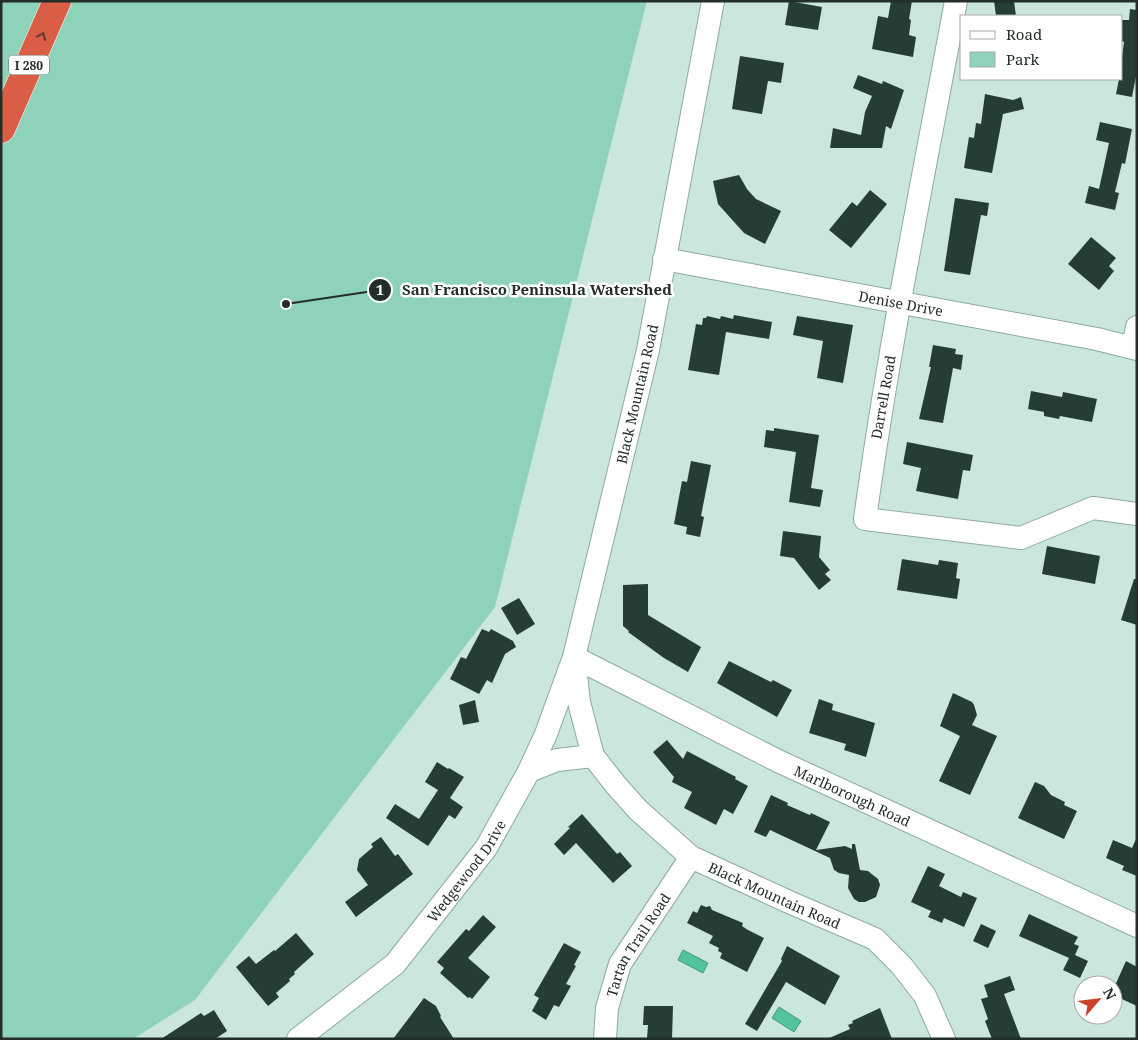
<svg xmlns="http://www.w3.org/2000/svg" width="1138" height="1040" viewBox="0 0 1138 1040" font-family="'Noto Serif',serif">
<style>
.green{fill:#8fd2ba}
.water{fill:#52c29f;stroke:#44967c}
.building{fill:#253d35}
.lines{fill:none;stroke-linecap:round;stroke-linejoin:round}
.minor-casing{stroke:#8ea99e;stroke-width:24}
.highway-casing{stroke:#fff;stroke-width:29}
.minor{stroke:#fff;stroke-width:22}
.highway{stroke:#da5d45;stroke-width:28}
.oneway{stroke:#5a3c32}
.labels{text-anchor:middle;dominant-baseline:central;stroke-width:5;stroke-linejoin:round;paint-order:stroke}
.shield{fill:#fff;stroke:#656d6a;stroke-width:1}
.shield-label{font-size:12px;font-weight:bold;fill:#232e2a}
.street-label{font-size:14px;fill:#232e2a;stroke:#fff}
.leader{fill:none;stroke:#232e2a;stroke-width:2}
.callout-dot{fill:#232e2a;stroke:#fff;stroke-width:2}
.mark-label{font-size:15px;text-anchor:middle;font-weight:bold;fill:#fff}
.callout-label{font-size:15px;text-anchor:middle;font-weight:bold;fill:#232e2a;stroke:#fff;stroke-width:5;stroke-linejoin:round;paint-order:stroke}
</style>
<rect width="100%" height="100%" fill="#cbe7dc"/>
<!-- green -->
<path class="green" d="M1 1H647L495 607 195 1000 133 1039H1Z"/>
<!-- water -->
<g class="water">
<path d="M683 950 708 963 703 973 678 960Z"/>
<path d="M779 1007 801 1021 794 1032 772 1018Z"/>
</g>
<!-- building -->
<g class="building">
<path d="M789 1 822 7 818 30 785 25Z"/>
<path d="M891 1H912L909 19 911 20 909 35 916 37 913 57 872 49 878 16 888 18Z"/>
<path d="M994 1H1014L1016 16H996Z"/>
<path d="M1130 9 1137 10V71L1132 97 1116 94 1119 79H1122V57L1124 42 1122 41V20H1129Z"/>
<path d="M740 56 784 63 781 83 768 81 762 114 732 109Z"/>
<path d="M858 75 882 84 883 81 904 90 891 129 886 126 882 148H830L833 128 861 135 865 112 872 96 853 88Z"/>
<path d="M985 94 1013 100 1021 97 1024 109 1003 114 992 173 964 168 969 137 974 138 976 123 981 124Z"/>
<path d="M1100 122 1132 129 1125 164 1122 163 1115 192 1119 193 1115 210 1085 203 1089 186 1099 189 1109 143 1096 140Z"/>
<path d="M739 175 747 189 756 199 781 211 765 244 744 233 718 204 713 181Z"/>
<path d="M870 190 887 204 851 248 829 230 852 202 857 206Z"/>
<path d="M955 198 989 203 987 216 981 215 970 275 944 271Z"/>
<path d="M1091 237 1116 258 1109 266 1114 271 1099 290 1068 264Z"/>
<path d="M734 315 772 322 769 339 726 332 719 375 688 370 696 324 702 325 703 318H706L707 316 720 319 721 316 733 319Z"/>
<path d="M797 316 853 325 843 383 817 378 823 341 793 335Z"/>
<path d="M933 345 956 349 955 354 963 355 961 370 953 368 943 423 919 419 931 367H929Z"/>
<path d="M1031 391 1062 397 1063 392 1097 399 1092 422 1060 416 1059 419 1044 416V412L1028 409Z"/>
<path d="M774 428 819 435 811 488 823 490 820 507 789 502 796 452 764 447 766 430 774 431Z"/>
<path d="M907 442 973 455 970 471 963 470 958 499 916 491 921 468 903 464Z"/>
<path d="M691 461 711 465 701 516 704 517 700 537 686 534 687 527 674 524 682 481 687 482Z"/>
<path d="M783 531 821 536 819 557 830 570 825 574 831 580 819 590 794 558 780 556Z"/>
<path d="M1047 546 1100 556 1095 584 1042 574Z"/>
<path d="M902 559 938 565 939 560 958 563 956 578 960 579 957 599 897 590Z"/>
<path d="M1134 579H1137V625L1121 620Z"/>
<path d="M648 584V615L701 647 688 672 664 658 628 632 629 631 623 626V585Z"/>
<path d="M519 598 535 624 517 635 501 608Z"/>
<path d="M482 629 489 632 491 629 513 641 516 647 505 654 492 683 487 680 479 694 450 679 461 657 466 659Z"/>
<path d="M729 661 771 682 773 680 792 690 777 717 717 683Z"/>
<path d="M953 693 972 702 974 705 977 715 972 725 997 736 970 795 939 781 960 736 940 726Z"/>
<path d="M819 699 833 704 832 710 875 723 866 757 844 750 846 744 809 733Z"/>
<path d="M475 700 479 722 463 725 459 705Z"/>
<path d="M667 740 683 759 687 751 736 777 735 779 748 786 733 814 724 809 716 825 684 808 692 792 672 782 674 777 653 752Z"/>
<path d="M437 762 448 769 449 768 464 777 450 798 463 807 455 819 449 815 428 846 386 818 395 804 419 819 438 790 425 782Z"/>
<path d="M1035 782 1044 786 1051 795 1065 802 1064 805 1077 811 1064 839 1018 818Z"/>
<path d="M771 795 788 803 787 805 810 815 811 813 830 822 816 850 845 846 852 849V844H855L860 870 868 871 878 879 880 885 876 897 865 902H859L854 899 848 888 849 875 839 873 834 870 830 858 770 830 766 837 754 832Z"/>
<path d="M582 814 617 854 620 852 632 866 613 883 576 843 564 855 554 844 570 828 568 827Z"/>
<path d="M381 837 395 856 398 854 413 874 356 917 345 902 368 885 357 870 359 859 373 847 371 844Z"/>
<path d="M1137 837V876L1122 870 1124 866 1106 858 1113 840 1132 848Z"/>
<path d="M928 866 945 874 939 886 961 897 963 892 977 898 964 927 944 918 942 923 928 917 931 911 911 902Z"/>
<path d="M701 905 706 907 710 906 712 910 743 923 742 926 748 930 764 938 747 972 720 958 722 953 718 951 719 948 709 943 713 936 687 923 693 911 697 913Z"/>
<path d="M1029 914 1078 937 1074 944 1079 946 1075 955 1088 961 1080 978 1063 970 1069 958 1019 936Z"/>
<path d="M483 915 496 927 468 958 490 977 472 999 470 997 468 998 440 973 444 968 437 962 466 929 469 931Z"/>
<path d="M981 924 996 931 988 948 973 941Z"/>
<path d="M296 933 314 954 294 972 295 974 289 979 290 981 276 993 279 997 268 1006 236 967 249 956 256 964 274 950 275 951Z"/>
<path d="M564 943 581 952 574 965 576 966 566 984 571 986 559 1007 554 1005 546 1020 532 1011 539 998 534 995Z"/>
<path d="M787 946 840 976 825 1005 786 982 757 1031 745 1024 782 961 781 959Z"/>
<path d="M1126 961 1137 967V1006L1113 995V990Z"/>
<path d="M1010 976 1015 990 1004 994 1021 1039H992L985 1021 988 1019 981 999 988 997 984 985Z"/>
<path d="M424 998 436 1006 441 1016 440 1017 454 1039H393Z"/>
<path d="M644 1006H673L672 1039H647L648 1025H643Z"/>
<path d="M880 1008 892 1039H827L850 1029 848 1025 853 1023 852 1021Z"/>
<path d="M214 1010 227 1031 215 1039H161L201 1013 204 1016Z"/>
</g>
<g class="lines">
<defs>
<g id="minor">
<path id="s1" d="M713 1 648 350 574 657 579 702 593 756 615 784 638 810 691 857 789 902 875 939 902 966 925 996 944 1039"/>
<path d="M956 1C924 173 889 345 865 519L1021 538 1093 508 1137 514"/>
<path id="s2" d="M664 259 1097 339 1137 349"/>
<path d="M1133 347 1137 327"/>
<path d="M529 771 557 760 593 756"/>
<path id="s3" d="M298 1039 395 964 486 848 529 771 546 734 574 657 778 761 1137 926"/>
<path id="s4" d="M605 1039 607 1008 620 964 691 857"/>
</g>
<path id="highway" d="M1 129 57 1"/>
</defs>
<!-- minor casing -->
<use href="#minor" class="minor-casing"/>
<!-- highway casing -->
<use href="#highway" class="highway-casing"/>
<!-- minor -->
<use href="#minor" class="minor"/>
<!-- highway -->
<use href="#highway" class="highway"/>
</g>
<!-- one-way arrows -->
<defs><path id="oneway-chevron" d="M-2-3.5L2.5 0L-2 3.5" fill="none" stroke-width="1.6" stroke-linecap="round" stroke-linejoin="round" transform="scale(1.25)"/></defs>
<use class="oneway" href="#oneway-chevron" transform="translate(42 36) rotate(-67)"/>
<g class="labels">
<!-- shield labels -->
<rect class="shield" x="9" y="55.5" width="40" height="19" rx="4"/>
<g class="shield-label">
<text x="29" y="65">I 280</text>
</g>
<!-- street labels -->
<g class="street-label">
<text stroke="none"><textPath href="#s2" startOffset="241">Denise Drive</textPath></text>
<text transform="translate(637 394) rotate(-77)">Black Mountain Road</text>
<text transform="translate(883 397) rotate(-80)">Darrell Road</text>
<text stroke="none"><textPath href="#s3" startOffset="792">Marlborough Road</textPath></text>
<text stroke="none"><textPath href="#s3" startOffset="240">Wedgewood Drive</textPath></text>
<text stroke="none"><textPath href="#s1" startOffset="1005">Black Mountain Road</textPath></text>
<text stroke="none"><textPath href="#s4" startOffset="102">Tartan Trail Road</textPath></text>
</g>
</g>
<!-- callouts -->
<path class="leader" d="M286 304L380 290"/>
<g class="callout-dot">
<circle cx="286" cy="304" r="5"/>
<circle cx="380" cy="290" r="12"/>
</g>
<g class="mark-label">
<text x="380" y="295">1</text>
</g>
<g class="callout-label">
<text x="537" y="295">San Francisco Peninsula Watershed</text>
</g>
<!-- border -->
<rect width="1138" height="1040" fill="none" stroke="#232e2a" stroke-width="5"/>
<!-- legend -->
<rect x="960" y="15" width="162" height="65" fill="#ffffff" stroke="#a7abaa"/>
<rect x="970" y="31" width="25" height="8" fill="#ffffff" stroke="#a7abaa"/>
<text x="1006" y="40" font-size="15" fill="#232e2a">Road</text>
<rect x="970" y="52" width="25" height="15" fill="#8fd2ba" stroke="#a7abaa"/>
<text x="1006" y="65" font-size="15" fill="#232e2a">Park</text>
<!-- north arrow -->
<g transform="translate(1098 1000) rotate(62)"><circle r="24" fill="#ffffff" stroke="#a7abaa"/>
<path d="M0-4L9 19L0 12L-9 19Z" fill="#cc4127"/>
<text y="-8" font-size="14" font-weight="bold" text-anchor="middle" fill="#232e2a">N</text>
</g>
</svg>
